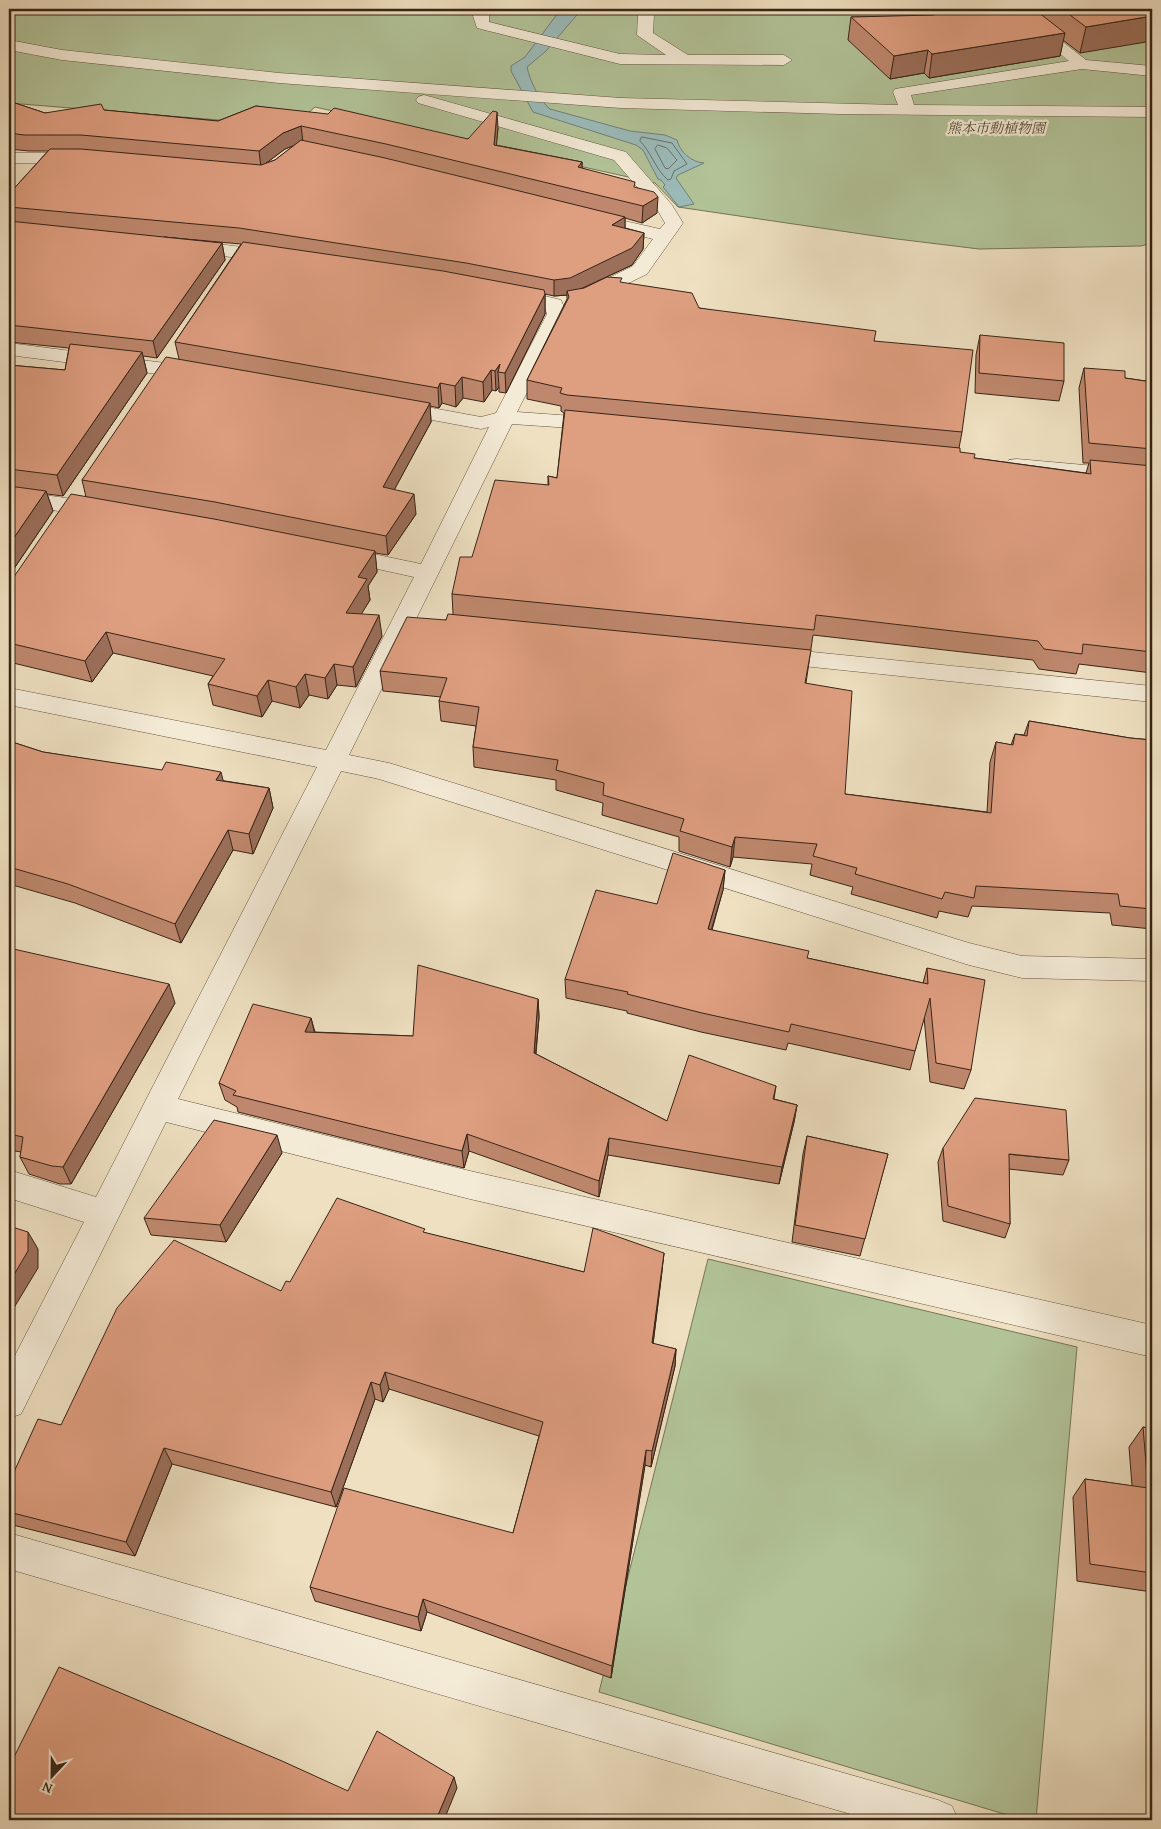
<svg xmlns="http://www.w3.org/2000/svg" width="1161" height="1829" viewBox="0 0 1161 1829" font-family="'Gentium Book Plus','Noto Serif JP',serif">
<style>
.green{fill:#b2c398;stroke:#757457}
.water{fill:#9bbbba;stroke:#737f78}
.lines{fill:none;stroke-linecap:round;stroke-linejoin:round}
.shore{stroke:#6a7068;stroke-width:1}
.minor-casing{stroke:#665341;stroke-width:1}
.minor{fill:#f4ebd7;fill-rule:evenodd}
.wall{fill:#bf886e;stroke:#382416;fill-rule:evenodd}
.shaded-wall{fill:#9b6f5a;stroke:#382416}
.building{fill:#de9e80;stroke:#382416}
.labels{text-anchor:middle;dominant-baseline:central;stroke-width:4.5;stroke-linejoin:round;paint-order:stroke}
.far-park-label{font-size:14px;font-style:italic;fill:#564c36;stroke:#f4ebd7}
</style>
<rect width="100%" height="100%" fill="#eee0c1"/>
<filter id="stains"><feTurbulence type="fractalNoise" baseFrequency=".004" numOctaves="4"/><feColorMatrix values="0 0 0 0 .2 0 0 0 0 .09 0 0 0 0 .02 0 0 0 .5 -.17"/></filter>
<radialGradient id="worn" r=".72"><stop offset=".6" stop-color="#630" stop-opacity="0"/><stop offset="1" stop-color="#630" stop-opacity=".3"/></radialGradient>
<!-- green -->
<g class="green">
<path d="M9 9H1152V243L1141 246 979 249 889 238 678 207 655 183 315 107 293 126 9 103Z"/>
<path d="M708 1259 1077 1347 1036 1820H1024L599 1692Z"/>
</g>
<!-- water -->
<path class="water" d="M561 9H582L546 51 527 67C530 81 539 100 550 109L630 131 665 135 677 140C680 152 691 162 704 163L678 175 676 178 694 204 679 207 663 187 665 185 661 180 658 179 643 150 636 145 533 112 511 71V66L525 57Z"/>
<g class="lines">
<!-- shore -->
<g class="shore">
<path d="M642 137 672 143 687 164 674 171 671 179 668 180C655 169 652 153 640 141Z"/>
<path d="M658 145 667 148 677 160 668 169 665 168 655 149Z"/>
</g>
<defs>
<g id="minor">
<path d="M478 9H492L489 16V22L620 54 666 55 637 35 638 13 641 10 658 9 654 14 653 33 688 55H784L792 60 784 65 620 64 477 28 473 16Z"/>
<path d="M1004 9H1021L1086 60 1152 66V76L1082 69 911 95 914 105 1152 107V117L841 114 621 108 279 83 62 60 9 50V40L62 50 279 73 621 98 898 105 893 92 895 89 1069 61Z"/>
<path d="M424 95 626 152 672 205 683 223 647 274 596 299H582L579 295 582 291 633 266 653 239 583 222 580 218 583 214 589 213 660 229 665 223 658 211 614 160 418 103 416 100 418 97Z"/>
<path d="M9 153H79L85 154 88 158 85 162 79 163H9Z"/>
<path d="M187 240 273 251 280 253 282 257 280 261 273 263 180 250 178 246 180 242Z"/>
<path d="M508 287 561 300 567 314 517 412 601 418 608 420 611 424 608 428 601 430 512 424 349 755 389 763 969 943 1022 956 1152 959V981L1022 978 969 965 379 779 341 771 178 1099 470 1171 1152 1325V1357L470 1199 166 1122 21 1414 9 1418V1367L84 1222 9 1198V1170L96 1197 317 767 9 705V688L326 750 414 577 332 559 329 554 332 549 340 547 421 564 489 427 481 429 394 413 387 411 384 407 387 403 394 401 481 417 496 413 547 314 545 308 501 297 498 293 501 289Z"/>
<path d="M9 343 196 367 203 369 206 373 203 377 196 379 9 355Z"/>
<path d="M1017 459 1152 471V485L1009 470 1006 465 1009 460Z"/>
<path d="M9 490 101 503 109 505 112 510 109 515 101 517 9 504Z"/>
<path d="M772 648 1152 686V702L764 662 760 656 764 650Z"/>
<path d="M9 1533 938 1800 952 1806 958 1820H871L9 1569Z"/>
</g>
</defs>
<!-- minor casing -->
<use href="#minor" class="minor-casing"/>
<!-- minor -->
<use href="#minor" class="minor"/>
</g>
<!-- wall -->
<g class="wall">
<path d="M925 9H1152L1080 53 1063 40 1060 56 929 78 924 73 890 79 848 40 851 17 924 16Z"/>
<path d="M9 101 45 113 104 110 218 121 256 106 468 139 498 128 496 145 582 162V168L635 188 657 213 642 223 625 218V228L644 233 643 249 632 265 581 289 622 283 699 308 875 341 962 432 959 448 960 452 974 458 1086 473 1089 463H1083L1079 388 1084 368 1125 378 1152 382V673L1079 664 1076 674 1039 669 1033 660 813 635 806 683 845 794 987 812 990 762 996 742 1011 745 1015 734 1024 735 1029 721 1130 738 1152 740V929L1112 925 1110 913 972 906 968 917 939 911 937 918 851 894 853 887 810 875 812 864 733 857 730 867 679 851V837L602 815 603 803 556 790V780L474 767 473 747 476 726 441 721 439 701 441 697 383 691 380 671 453 614 452 594 472 557 548 485V476L557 478 564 413 561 411V406L527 399V380L567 299V295L554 296 545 294V314L506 393 499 392V387L496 391 492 390 484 402 463 398 456 407 442 403 439 408 430 406 431 422 394 490 416 514 388 555 375 553 377 572 368 586 370 600 361 614 382 636 356 687 337 685 328 699 309 695 300 708 272 701 262 717 213 705 208 684 213 676 113 653 92 682 9 662V582L11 581 86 497 82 480 179 359 175 342 241 244 164 237 222 243 225 260 157 358 143 356 147 373 63 496 47 494 53 511 9 576V365L65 370 69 348 9 342V194L48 151H29L9 149ZM295 145 275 160 266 163 285 149Z"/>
<path d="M980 335 1064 381 1059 401 975 393 976 355Z"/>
<path d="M9 741 43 752 269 788 273 808 253 854 233 850 181 943 75 903 9 884Z"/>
<path d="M725 870 723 890 712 930 807 958 923 983 927 968 971 1070 964 1089 930 1082 924 1017 910 1070 788 1043 786 1050 701 1032 627 1013V1011L566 998 565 979 657 904Z"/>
<path d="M9 948 175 1003 71 1184H60L29 1174 20 1157 21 1152 9 1150Z"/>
<path d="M538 999 539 1017 536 1054 667 1121 776 1086 774 1099 797 1105 794 1122 779 1184 608 1155 599 1197 469 1151 464 1168 238 1112 237 1107 225 1100 219 1083 311 1018 315 1032 413 1036Z"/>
<path d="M807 1136 888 1154 860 1256 792 1242 803 1154Z"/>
<path d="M943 1148 1069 1160 1063 1175 1009 1169 1010 1224 1005 1238 943 1221 938 1162Z"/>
<path d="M282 1153 226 1242 151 1235 144 1218Z"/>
<path d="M425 1233 584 1272 662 1271 653 1344 676 1349 675 1366 651 1467 645 1465 611 1678 427 1612 421 1631 315 1601 310 1587 513 1533 539 1436 389 1389 383 1402 375 1399 336 1507 172 1464 135 1556 9 1524V1483L61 1425 281 1291 290 1282Z"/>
<path d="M1143 1427 1152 1429V1592L1077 1581 1073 1497 1085 1479 1132 1486 1129 1447Z"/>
</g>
<!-- shaded-wall -->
<g class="shaded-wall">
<path d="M1152 16V41L1080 53 1086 27Z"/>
<path d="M1065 33 1060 56 929 78 932 54Z"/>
<path d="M928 50 924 73 890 79 894 56Z"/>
<path d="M497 112 498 128 495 161 494 145Z"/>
<path d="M301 126 303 142 285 149 261 167 259 151 283 133Z"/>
<path d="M582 162V178L578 167Z"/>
<path d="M658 197 657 213 642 223 643 206Z"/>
<path d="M625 217V234L612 225Z"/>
<path d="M644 233 643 249 632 265 570 294 567 291V295L554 296V280Z"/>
<path d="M222 243 225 260 157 358 153 341Z"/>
<path d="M545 294V314L506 393 505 373Z"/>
<path d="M142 352 147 373 63 496 57 475Z"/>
<path d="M500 364 498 372 499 387 496 391 495 371Z"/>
<path d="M491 370 492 390 484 402 483 382Z"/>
<path d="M462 377 463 398 456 407 455 386Z"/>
<path d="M440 383 442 403 439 408 438 388Z"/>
<path d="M430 403 431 422 385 507 383 487Z"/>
<path d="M46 491 53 511 9 576V545Z"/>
<path d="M414 494 416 514 388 555 386 536Z"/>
<path d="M375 551 377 572 368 586 370 600 349 634 346 613 358 577Z"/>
<path d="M379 615 382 636 356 687 353 667Z"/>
<path d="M106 632 113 653 92 682 85 661Z"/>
<path d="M334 664 337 685 328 699 325 678Z"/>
<path d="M305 674 309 695 300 708 296 687Z"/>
<path d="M268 680 272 701 262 717 257 696Z"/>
<path d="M221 772 226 792 216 780Z"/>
<path d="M269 788 273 808 253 854 249 834Z"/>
<path d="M228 830 233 850 181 943 175 924Z"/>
<path d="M735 837 733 857 730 867 732 847Z"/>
<path d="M725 870 723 890 706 948 708 929Z"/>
<path d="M169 984 175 1003 71 1184 63 1167Z"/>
<path d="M538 999 539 1017 534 1070V1053Z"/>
<path d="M311 1018 315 1035 305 1032Z"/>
<path d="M797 1105 794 1122 779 1184 782 1167Z"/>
<path d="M467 1134 469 1151 464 1168 462 1151Z"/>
<path d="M277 1135 282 1153 226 1242 220 1225Z"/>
<path d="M609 1138 608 1155 599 1197V1181Z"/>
<path d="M28 1232 38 1249V1268L9 1316V1283Z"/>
<path d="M664 1253 662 1271 651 1360 652 1343Z"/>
<path d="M676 1349 675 1366 651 1467 652 1451Z"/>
<path d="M385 1372 389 1389 383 1402 380 1385Z"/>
<path d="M371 1382 375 1399 336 1507 331 1492Z"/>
<path d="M164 1448 172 1464 135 1556 126 1542Z"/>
<path d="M646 1450 645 1465 611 1678 612 1666Z"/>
<path d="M423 1599 427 1612 421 1631 418 1617Z"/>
<path d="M454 1777 457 1788 444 1820H436Z"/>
</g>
<!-- building -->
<g class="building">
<path d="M932 9H1034L1065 33 932 54 928 50 894 56 851 17 934 15Z"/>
<path d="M1062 9H1152V16L1086 27Z"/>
<path d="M9 101 45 113 101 104 104 110 218 121 256 106 328 114 334 108 468 139 493 111 497 112 494 145 582 162 578 167 635 182 634 187 654 192 658 197 643 206 386 144 301 126 283 133 259 151 81 135H24L9 133Z"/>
<path d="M301 140 385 158 625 217 612 225 644 233 632 248 570 278 554 280 466 263 239 228 9 207V194L50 149H81L261 165 275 160Z"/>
<path d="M9 221 222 243 153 341 9 325Z"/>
<path d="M243 242 443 271 544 290 545 294 505 373 498 372 500 364 495 371 491 370 483 382 462 377 455 386 440 383 438 388 175 342Z"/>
<path d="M607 277 622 278 620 282 692 293 699 308 876 331 874 341 973 350 962 432 567 395 560 393 562 388 527 380 569 297 567 291 584 288Z"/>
<path d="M980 335 1064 343V381L979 373Z"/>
<path d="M70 344 142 352 57 475 9 469V365L65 370Z"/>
<path d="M166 357 430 403 383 487 414 494 386 536 215 502 82 480Z"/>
<path d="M1084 368 1125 371V378L1152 382V449L1089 443Z"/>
<path d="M565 410 960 448V452L975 454 974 458 1091 474 1090 460 1152 466V652L1083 644 1082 654 1044 649 1038 641 816 615 814 630 452 594 460 557H472L495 480 549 485 548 476 557 478Z"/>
<path d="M9 486 46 491 9 545Z"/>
<path d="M71 494 214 519 375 551 358 577 367 579 346 613 379 615 353 667 334 664 325 678 305 674 296 687 268 680 257 696 208 684 225 659 106 632 85 661 9 643V582L11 581Z"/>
<path d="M448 614 811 650 805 683 852 691 845 794 991 813 996 742 1013 745 1015 734 1027 736 1029 721 1130 738 1152 740V909L1120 906 1118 894 976 886 974 898 945 892 942 899 855 874 857 868 813 856 817 844 735 837 732 847 680 831 684 819 603 795 604 783 556 770 558 760 473 747 479 707 439 701 447 678 380 671 407 617 446 620Z"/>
<path d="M9 741 43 752 162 770 166 762 221 772 216 780 269 788 249 834 228 830 175 924 68 884 9 867Z"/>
<path d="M673 853 725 870 708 929 809 951 807 958 928 984 927 968 985 980 971 1070 936 1063 930 998 915 1051 791 1024 789 1032 702 1013 627 994 628 992 565 979 596 890 657 904Z"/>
<path d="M9 948 169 984 63 1167 52 1166 20 1157 23 1137 9 1134Z"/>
<path d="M418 965 538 999 534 1053 667 1121 689 1055 776 1086 773 1099 797 1105 782 1167 609 1138 599 1181 467 1134 462 1151 233 1095 236 1091 219 1083 253 1004 311 1018 305 1032 413 1036Z"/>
<path d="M975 1098 1066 1110 1069 1160 1009 1154 1010 1224 948 1206 943 1148Z"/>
<path d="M214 1120 277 1135 220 1225 144 1218Z"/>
<path d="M807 1136 888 1154 865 1239 795 1225Z"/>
<path d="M337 1198 425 1229 423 1232 584 1272 593 1228 664 1253 652 1343 676 1349 652 1451 646 1450 612 1666 423 1599 418 1617 310 1587 344 1488 513 1533 543 1422 385 1372 380 1385 371 1382 331 1492 164 1448 126 1542 9 1512V1483L38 1419 61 1425 117 1308 174 1240 281 1291 286 1281 290 1282Z"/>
<path d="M9 1226 28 1232V1251L9 1283Z"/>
<path d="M1143 1427 1152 1429V1573L1090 1564 1085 1479 1148 1488Z"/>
<path d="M59 1667 282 1761 348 1791 377 1731 454 1777 436 1820H9V1767Z"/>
</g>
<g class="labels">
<!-- far-park labels -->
<g class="far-park-label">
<text x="996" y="128">熊本市動植物園</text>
</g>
</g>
<!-- margin -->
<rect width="1161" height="1829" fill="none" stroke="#eee0c1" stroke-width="30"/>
<rect x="10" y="10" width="1141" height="1809" fill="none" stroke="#382416" stroke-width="2.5"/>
<rect x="15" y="15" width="1131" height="1799" fill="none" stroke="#382416"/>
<!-- north arrow -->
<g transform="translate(52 1776) rotate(202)" stroke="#f4ebd7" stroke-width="4" paint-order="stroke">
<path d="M0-4L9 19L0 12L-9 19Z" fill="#382416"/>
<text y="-8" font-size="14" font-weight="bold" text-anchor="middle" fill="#382416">N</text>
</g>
<rect width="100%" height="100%" filter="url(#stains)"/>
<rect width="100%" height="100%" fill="url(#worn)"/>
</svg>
